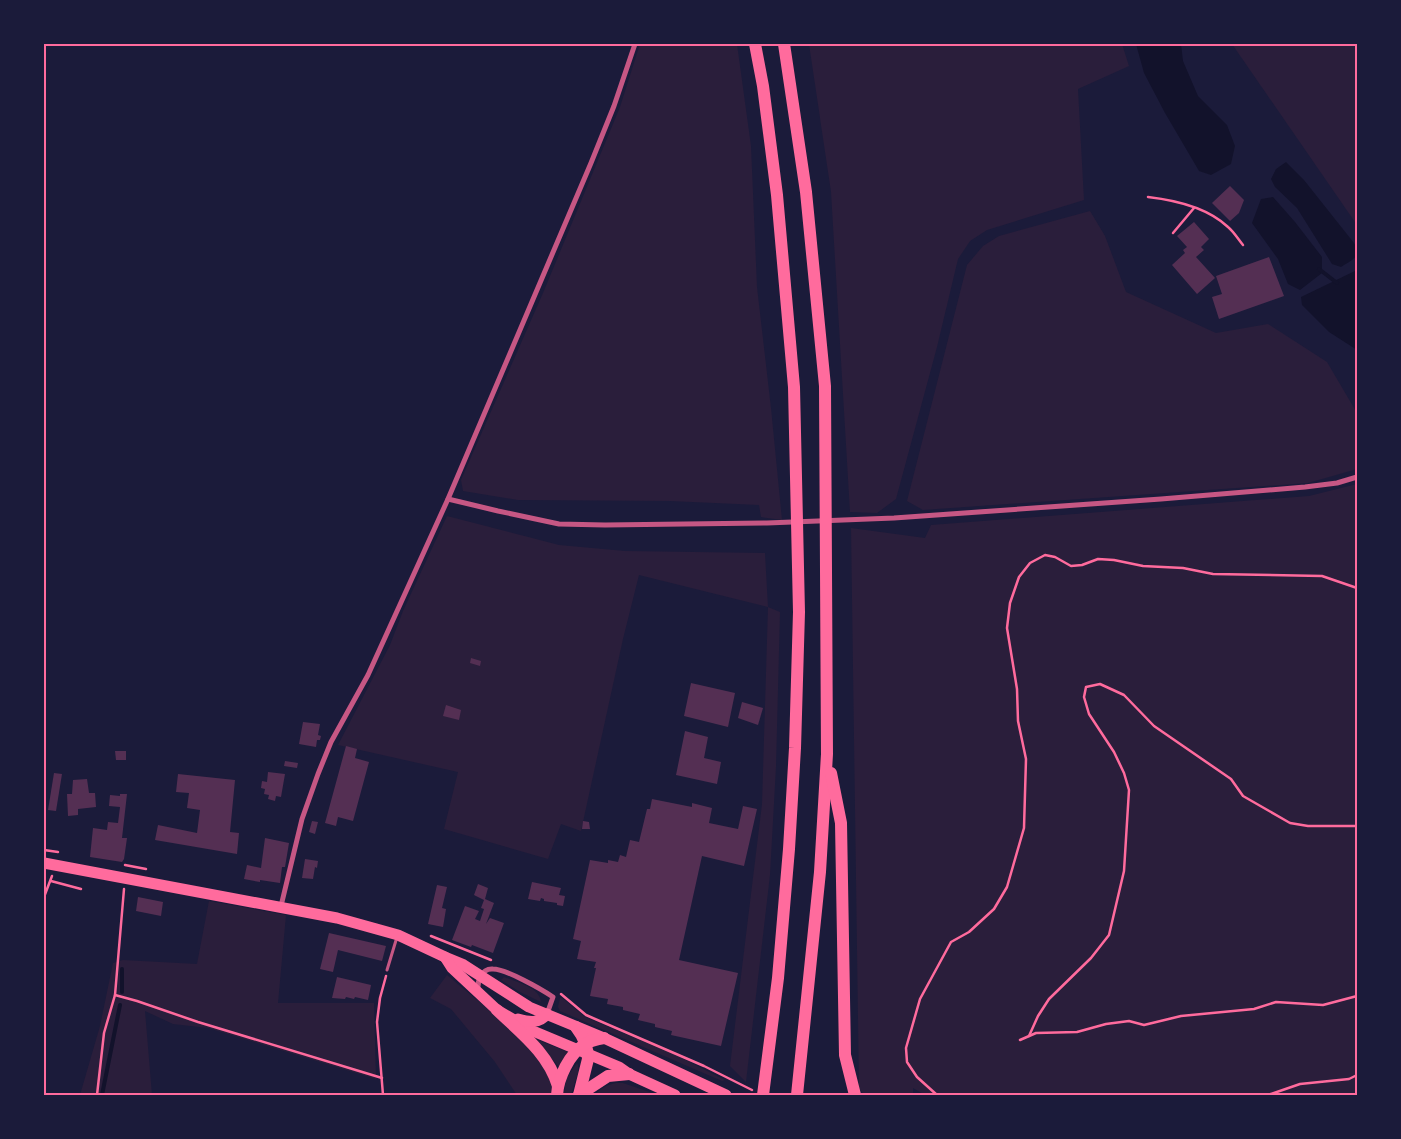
<svg xmlns="http://www.w3.org/2000/svg" width="1401" height="1139" viewBox="0 0 1401 1139" font-family="'Alegreya Sans',sans-serif">
<style>
.green{fill:#2a1e3b}
.water{fill:#12122b}
.lines{fill:none;stroke-linecap:round;stroke-linejoin:round}
.stream{stroke:#12122b;stroke-width:4}
.building{fill:#542f53}
.path{stroke:#ff6b9d;stroke-width:2.5}
.service{stroke:#c65784;stroke-width:3}
.minor{stroke:#c65784;stroke-width:5}
.primary{stroke:#ff6b9d;stroke-width:11}
.motorway{stroke:#ff6b9d;stroke-width:12}
.neatline{fill:none;stroke:#ff6b9d;stroke-width:2}
</style>
<rect width="100%" height="100%" fill="#1b1b3a"/>
<!-- green -->
<g class="green">
<path d="M640 44H737L751 146 757 287 771 408 782 520 761 517 759 505 670 501 518 500 463 491 461 480 543 293 620 107Z"/>
<path d="M809 44H1122L1129 66 1078 89 1084 200 987 230 970 241 958 259 937 347 896 499 877 513 850 512 831 192Z"/>
<path d="M1232 44H1357V225Z"/>
<path d="M1090 211 1105 236 1126 292 1216 333 1268 324 1327 362 1357 413V469L1308 483 923 510 907 501 967 265 983 246 999 236Z"/>
<path d="M1357 484V1095H925L913 1088V1095H865L859 1089 851 528 925 538 931 525 1309 496Z"/>
<path d="M447 516 559 545 625 551 765 553 768 607 780 612 776 767 770 875 746 1082 730 1066 762 804 768 607 639 575 623 639 581 831 561 824 548 859 444 829 458 772 338 745 390 645 403 611Z"/>
<path d="M209 901 286 915 278 1003H374L376 1079 208 1028 173 1024 145 1011 152 1095H80L100 1026 113 963 123 960 197 964Z"/>
<path d="M447 975 506 1024 533 1050 552 1083V1095H517L495 1062 451 1009 430 998Z"/>
<path d="M504 977C516 982 540 987 541 1002L520 992 501 980Z"/>
<path d="M560 998H562L585 1017 678 1056 725 1080 722 1081 560 1011 558 1007Z"/>
<path d="M538 1040 568 1052 559 1067 537 1042Z"/>
<path d="M577 1063 578 1065V1073L571 1095H563L567 1077Z"/>
<path d="M616 1083H623L658 1095H595C600 1088 607 1085 616 1083Z"/>
</g>
<!-- water -->
<g class="water">
<path d="M1136 44H1181L1183 61 1198 96 1227 125 1235 146 1231 164 1211 175 1199 171 1165 113 1144 73Z"/>
<path d="M1286 162 1304 180 1354 243C1362 257 1352 260 1341 267L1332 264 1297 208 1275 187 1271 179 1276 169Z"/>
<path d="M1273 197 1295 222 1322 257V273L1300 290 1288 284 1278 259 1252 223 1261 199Z"/>
<path d="M1357 270V350L1329 332 1302 305 1301 297Z"/>
</g>
<g class="lines">
<!-- stream -->
<g class="stream">
<path d="M1319 269 1337 283"/>
<path d="M122 969V992"/>
<path d="M102 1095 120 1005"/>
</g>
</g>
<!-- building -->
<g class="building">
<path d="M1230 186 1244 200 1239 213 1230 221 1212 203Z"/>
<path d="M1194 222 1209 239 1201 247 1204 250 1196 257 1215 278 1197 294 1172 265 1185 253 1183 250 1187 247 1177 236Z"/>
<path d="M1269 257 1284 296 1219 319 1212 297 1222 294 1216 276Z"/>
<path d="M471 658 481 661 480 666 470 663Z"/>
<path d="M691 683 735 693 728 727 684 716Z"/>
<path d="M742 702 763 708 758 725 738 718Z"/>
<path d="M446 705 461 710 459 720 443 716Z"/>
<path d="M303 722 320 724 318 735 321 736 320 740H317L316 747 299 744Z"/>
<path d="M685 731 708 737 704 758 721 762 717 784 676 775Z"/>
<path d="M346 746 357 749 355 758 369 762 353 821 338 817 336 826 325 823Z"/>
<path d="M115 751H126V760H116Z"/>
<path d="M285 761 298 763 297 768 284 766Z"/>
<path d="M268 772 285 774 281 797 276 796 275 801 268 799 269 795 264 794 265 789 261 788 262 781 267 782Z"/>
<path d="M54 773 62 774 56 811 48 810Z"/>
<path d="M178 774 235 780 230 832 239 833 237 854 155 840 158 825 197 833 200 810 187 808 189 793 176 792Z"/>
<path d="M87 779 89 793H95L96 807 78 809V815L68 816 67 794H72L73 780Z"/>
<path d="M120 794H127L122 838H127L124 859 122 862 90 857 93 828 107 830 108 822 118 823 120 807 109 806 110 795 120 796Z"/>
<path d="M652 799 692 807V803L712 808 709 823 738 829 743 806 757 809 744 866 702 856 679 960 738 973 721 1046 671 1035 672 1031 655 1027V1024L638 1020 640 1014 623 1010V1007L607 1004 608 999 590 996 596 968H594L596 962 577 959 581 941 573 939 590 860 608 863V860L618 862 620 855 626 857 630 840 639 842 647 809H650Z"/>
<path d="M312 821 318 822 315 834 309 832Z"/>
<path d="M583 821 589 822 590 829H582Z"/>
<path d="M265 838 289 843 285 867H282L280 883 260 880V882L244 879 247 865 261 868Z"/>
<path d="M305 859 318 861 317 868 315 867 313 879 302 878Z"/>
<path d="M532 882 561 888 559 895 565 896 563 906 557 905V903L544 901V899L541 898 540 901 528 899Z"/>
<path d="M478 884 488 888 485 899 494 903 486 924 490 918 504 923 493 953 472 945 471 947 452 940 465 906 479 911 475 919 480 921 484 909 481 908 484 900 474 895Z"/>
<path d="M437 885 447 887 442 908 446 909 443 927 428 924Z"/>
<path d="M138 897 163 902 161 916 136 911Z"/>
<path d="M329 933 386 946 382 961 338 950 333 972 320 969Z"/>
<path d="M337 977 371 985 368 1000 355 997 354 999 346 997 345 999 332 998Z"/>
</g>
<g class="lines">
<!-- path -->
<g class="path">
<path d="M1148 197C1174 200 1208 208 1228 227 1234 232 1238 239 1243 245"/>
<path d="M1173 233 1194 208"/>
<path d="M44 850 58 852"/>
<path d="M125 865 146 869"/>
<path d="M51 881 81 889"/>
<path d="M44 897 52 876"/>
<path d="M431 936 491 960"/>
<path d="M561 994 586 1015 704 1066 752 1090"/>
<path d="M115 995 137 1001 198 1022 382 1078"/>
<path d="M1029 1036 1038 1016 1049 999 1091 958 1109 935 1124 871 1129 790 1124 773 1114 752 1089 714 1084 697 1086 687 1100 684 1124 695 1154 726 1231 779 1243 796 1290 823 1308 826H1357"/>
<path d="M1020 1040 1036 1033 1077 1032 1106 1024 1129 1021 1144 1025 1181 1016 1254 1009 1276 1002 1323 1005 1357 996"/>
<path d="M97 1095 104 1033 115 995 124 889"/>
<path d="M383 1095 377 1022 380 998 386 976"/>
<path d="M937 1095 917 1077 907 1062 906 1048 920 999 951 942 969 932 994 909 1007 887 1024 828 1026 759 1018 721 1017 689 1007 628 1010 603 1019 577 1030 563 1045 555 1055 557 1071 566 1082 565 1098 559 1114 560 1143 566 1183 568 1213 574 1322 576 1357 588"/>
<path d="M1268 1095 1300 1084 1349 1079 1357 1075"/>
</g>
<!-- service -->
<path class="service" d="M387 970 397 937"/>
<!-- minor -->
<g class="minor">
<path d="M448 499 498 511 559 524 605 525 767 523 894 518 1161 499 1305 487 1337 483 1357 477"/>
<path d="M281 906 302 819 318 774 331 742 368 675 448 499 591 163 614 106 635 44"/>
<path d="M478 991C477 982 481 968 493 969 506 969 541 989 553 997L547 1014"/>
</g>
<!-- primary -->
<g class="primary">
<path d="M44 863 337 918 398 935 445 957 462 964 529 1007 604 1038 726 1095"/>
<path d="M445 957 452 968 497 1010 533 1031 619 1067 629 1074 675 1095"/>
<path d="M518 1019C529 1022 539 1024 547 1014"/>
</g>
<!-- motorway -->
<g class="motorway">
<path d="M755 44 763 86 777 195 794 387 799 612 795 748 789 849 778 978 763 1095"/>
<path d="M784 44 806 192 825 386 827 754 820 872 797 1095"/>
<path d="M831 773 841 823 845 1055 855 1095"/>
<path d="M497 1010C521 1033 548 1053 558 1086"/>
<path d="M576 1027C583 1036 588 1048 588 1059L579 1095"/>
<path d="M557 1095C558 1078 569 1054 585 1044 590 1041 598 1039 604 1038"/>
<path d="M579 1095 608 1076 629 1074"/>
</g>
</g>
<!-- border -->
<rect width="1401" height="1139" fill="none" stroke="#1b1b3a" stroke-width="90"/>
<rect x="45" y="45" width="1311" height="1049" class="neatline"/>
</svg>
